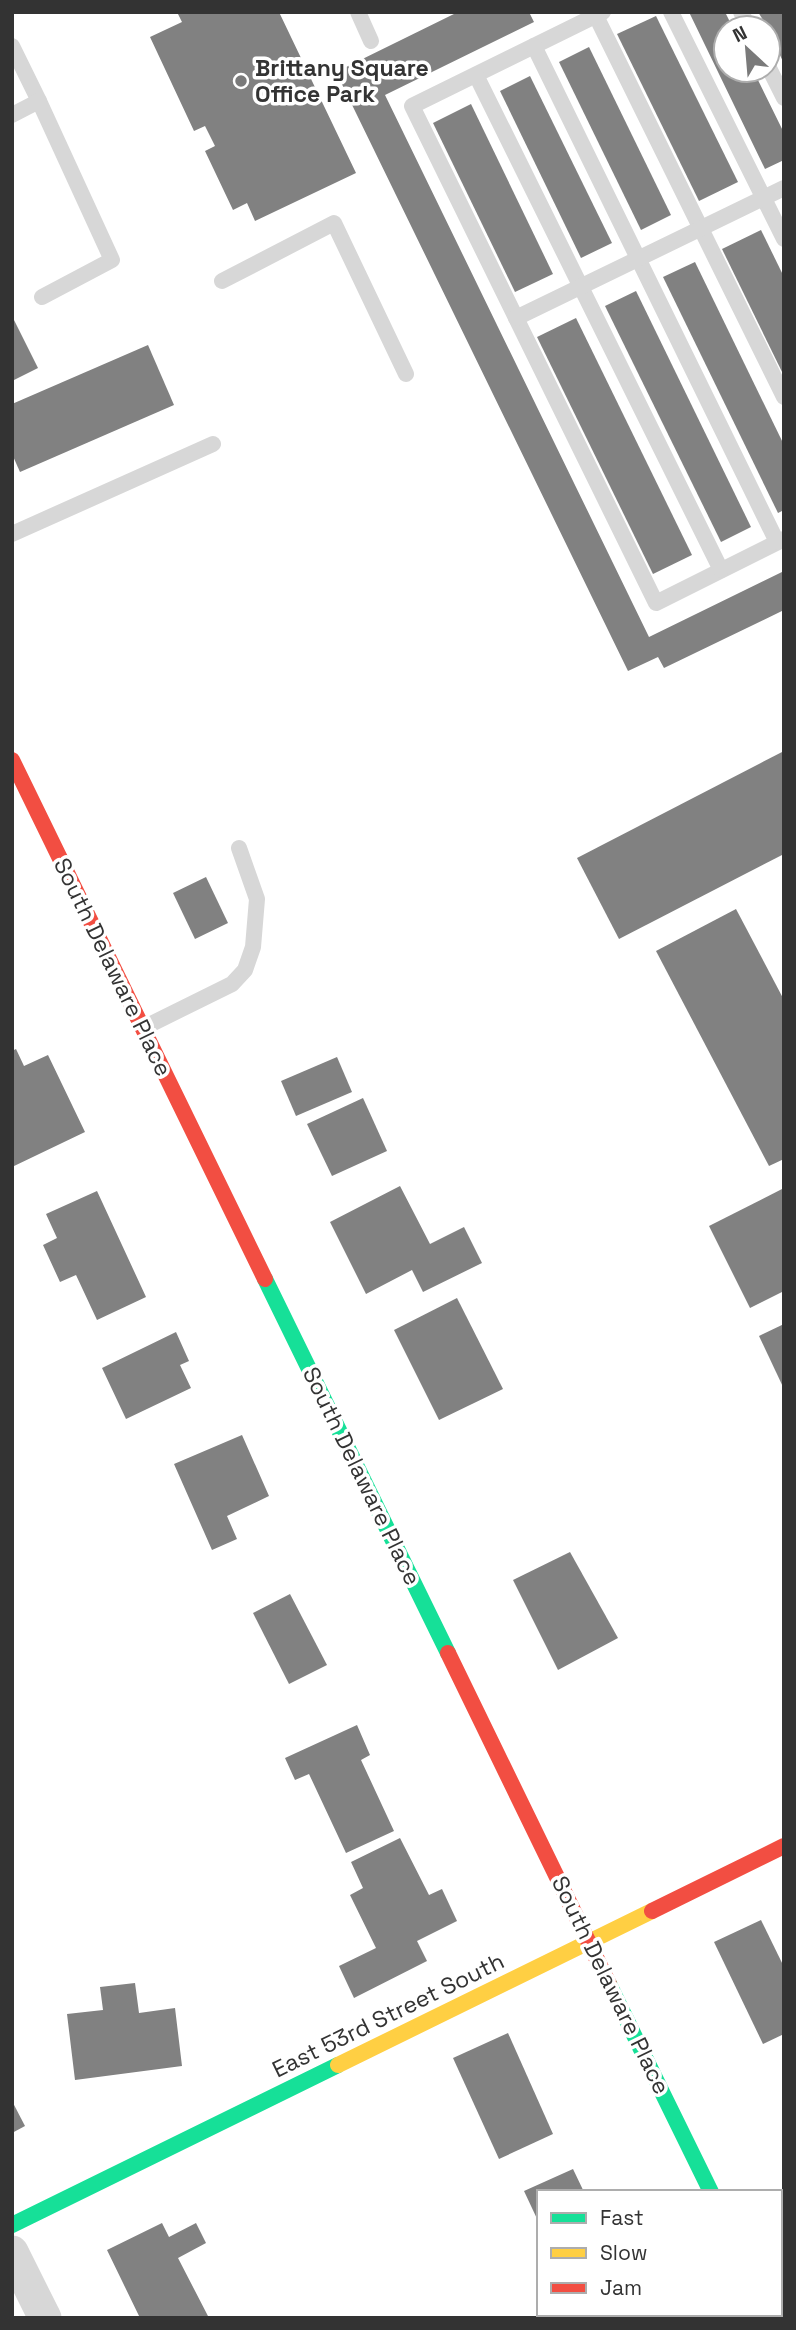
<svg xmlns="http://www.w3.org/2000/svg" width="796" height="2330" viewBox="0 0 796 2330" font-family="'Space Grotesk',sans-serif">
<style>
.building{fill:#818181}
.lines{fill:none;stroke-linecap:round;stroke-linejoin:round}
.lane{stroke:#d7d7d7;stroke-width:16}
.street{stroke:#d7d7d7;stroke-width:33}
.fast{stroke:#16e098;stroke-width:16}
.slow{stroke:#ffcf43;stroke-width:16}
.jam{stroke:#f24e42;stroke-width:16}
.poi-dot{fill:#7a7a7a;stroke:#fff;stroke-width:2.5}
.labels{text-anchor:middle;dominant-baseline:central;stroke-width:7;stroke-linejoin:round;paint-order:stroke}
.poi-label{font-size:23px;font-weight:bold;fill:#333;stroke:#fff;text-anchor:start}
.street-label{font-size:23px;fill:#333;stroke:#fff}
</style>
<rect width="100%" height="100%" fill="#fff"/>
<!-- building -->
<g class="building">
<path d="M177 12H279L356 173 255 221 247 203 233 210 205 151 215 146 205 126 194 131 150 37 182 22Z"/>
<path d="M458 12H529L534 22 385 95 649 637 784 571V610L664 668 658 657 628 671 336 72Z"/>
<path d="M689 12H725L733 28H726V70H753L784 133V160L765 169Z"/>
<path d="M758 12H784V64L768 28Z"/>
<path d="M656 16 738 182 699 201 617 34Z"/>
<path d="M589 47 671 215 641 230 559 62Z"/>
<path d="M530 76 612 243 581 258 500 91Z"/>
<path d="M471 104 553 274 515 292 433 123Z"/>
<path d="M761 230 784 277V376L722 249Z"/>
<path d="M695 262 784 445V510L778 513 663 277Z"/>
<path d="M636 291 751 527 721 542 605 306Z"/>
<path d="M12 316 38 368 12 381Z"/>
<path d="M576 318 692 555 653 574 537 337Z"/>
<path d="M148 345 174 405 20 472 12 454V404Z"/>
<path d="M784 751V854L619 939 577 858Z"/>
<path d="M206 877 228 923 195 939 173 893Z"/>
<path d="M736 909 784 1000V1159L769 1166 656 951Z"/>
<path d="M16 1049 24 1066 48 1055 85 1132 12 1167V1051Z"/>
<path d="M337 1057 352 1092 296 1116 281 1081Z"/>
<path d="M363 1098 387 1151 332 1176 307 1124Z"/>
<path d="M400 1186 430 1244 464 1227 482 1263 423 1292 412 1270 366 1294 330 1222Z"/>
<path d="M784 1188V1291L750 1308 709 1226Z"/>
<path d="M97 1191 146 1297 97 1320 76 1275 60 1282 43 1245 57 1238 46 1214Z"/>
<path d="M457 1298 503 1389 439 1420 394 1330Z"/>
<path d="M784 1324V1389L759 1336Z"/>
<path d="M176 1332 189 1361 180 1365 191 1388 126 1419 102 1368Z"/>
<path d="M242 1435 269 1496 227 1516 237 1539 212 1550 174 1464Z"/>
<path d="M570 1552 618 1638 558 1670 513 1580Z"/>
<path d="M290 1594 327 1665 289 1684 253 1613Z"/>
<path d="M357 1725 370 1755 361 1760 394 1831 346 1853 309 1774 295 1780 285 1758Z"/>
<path d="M400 1838 429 1895 442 1889 457 1921 417 1941 427 1961 354 1998 339 1966 376 1948 350 1895 363 1888 351 1862Z"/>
<path d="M761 1920 784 1967V2034L763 2044 714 1942Z"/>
<path d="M135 1983 139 2013 175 2008 182 2066 75 2080 67 2014 103 2010 100 1987Z"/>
<path d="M508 2033 553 2134 499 2159 453 2058Z"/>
<path d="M12 2101 25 2126 12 2133Z"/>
<path d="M573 2169 584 2192H539V2223L524 2191Z"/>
<path d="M162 2223 169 2237 196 2223 206 2243 178 2258 209 2318H140L107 2250Z"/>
</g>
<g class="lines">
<!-- lane -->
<g class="lane">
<path d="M358 12 371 41"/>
<path d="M603 12 412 106 656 603 784 539"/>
<path d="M671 12 784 239"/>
<path d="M741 12 749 28"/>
<path d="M596 16 784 397"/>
<path d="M12 46 39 101"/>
<path d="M534 46 777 542"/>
<path d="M768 66 784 98"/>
<path d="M476 75 721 570"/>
<path d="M12 115 39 101 112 260 42 297"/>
<path d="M222 281 334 223 406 374"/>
<path d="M516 318 784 188"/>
<path d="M12 534 213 444"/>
<path d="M143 1028 232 984 245 970 253 947 257 899 239 848"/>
</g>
<!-- street -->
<g class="street">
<path d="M12 2252 45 2318"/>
<path d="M770 2314 772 2318"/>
</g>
<!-- fast -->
<g class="fast">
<path d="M265 1279 448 1653"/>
<path d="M609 1984 711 2192"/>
<path d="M12 2225 338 2065"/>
</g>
<!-- slow -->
<path class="slow" d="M338 2065 652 1911"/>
<!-- jam -->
<g class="jam">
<path d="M12 760 265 1279"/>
<path d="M448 1653 609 1984"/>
<path d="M652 1911 784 1846"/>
</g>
</g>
<!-- markers -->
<circle class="poi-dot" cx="241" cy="81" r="7"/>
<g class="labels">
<!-- poi labels -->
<g class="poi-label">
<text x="255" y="68">Brittany Square<tspan x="255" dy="26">Office Park</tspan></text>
</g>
<!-- street labels -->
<g class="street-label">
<text transform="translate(113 967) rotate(64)">South Delaware Place</text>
<text transform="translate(362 1476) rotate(64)">South Delaware Place</text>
<text transform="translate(611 1985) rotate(64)">South Delaware Place</text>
<text transform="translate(388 2015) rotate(-26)">East 53rd Street South</text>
</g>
</g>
<!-- border -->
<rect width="796" height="2330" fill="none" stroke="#333333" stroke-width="28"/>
<!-- legend -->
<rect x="537" y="2190" width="245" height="126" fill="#ffffff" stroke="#adadad" stroke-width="2"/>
<rect x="551" y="2213" width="35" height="10" fill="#16e098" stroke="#adadad" stroke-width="2"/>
<text x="600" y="2225" font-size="21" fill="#333333">Fast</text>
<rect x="551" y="2248" width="35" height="10" fill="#ffcf43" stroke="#adadad" stroke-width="2"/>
<text x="600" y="2260" font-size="21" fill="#333333">Slow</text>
<rect x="551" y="2283" width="35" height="10" fill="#f24e42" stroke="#adadad" stroke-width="2"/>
<text x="600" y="2295" font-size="21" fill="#333333">Jam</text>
<!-- north arrow -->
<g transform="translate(747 49) rotate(334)"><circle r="33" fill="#ffffff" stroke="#adadad" stroke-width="2"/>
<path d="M0-5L12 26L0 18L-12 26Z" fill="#7a7a7a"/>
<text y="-10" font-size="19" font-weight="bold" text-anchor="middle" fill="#333333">N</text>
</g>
</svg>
